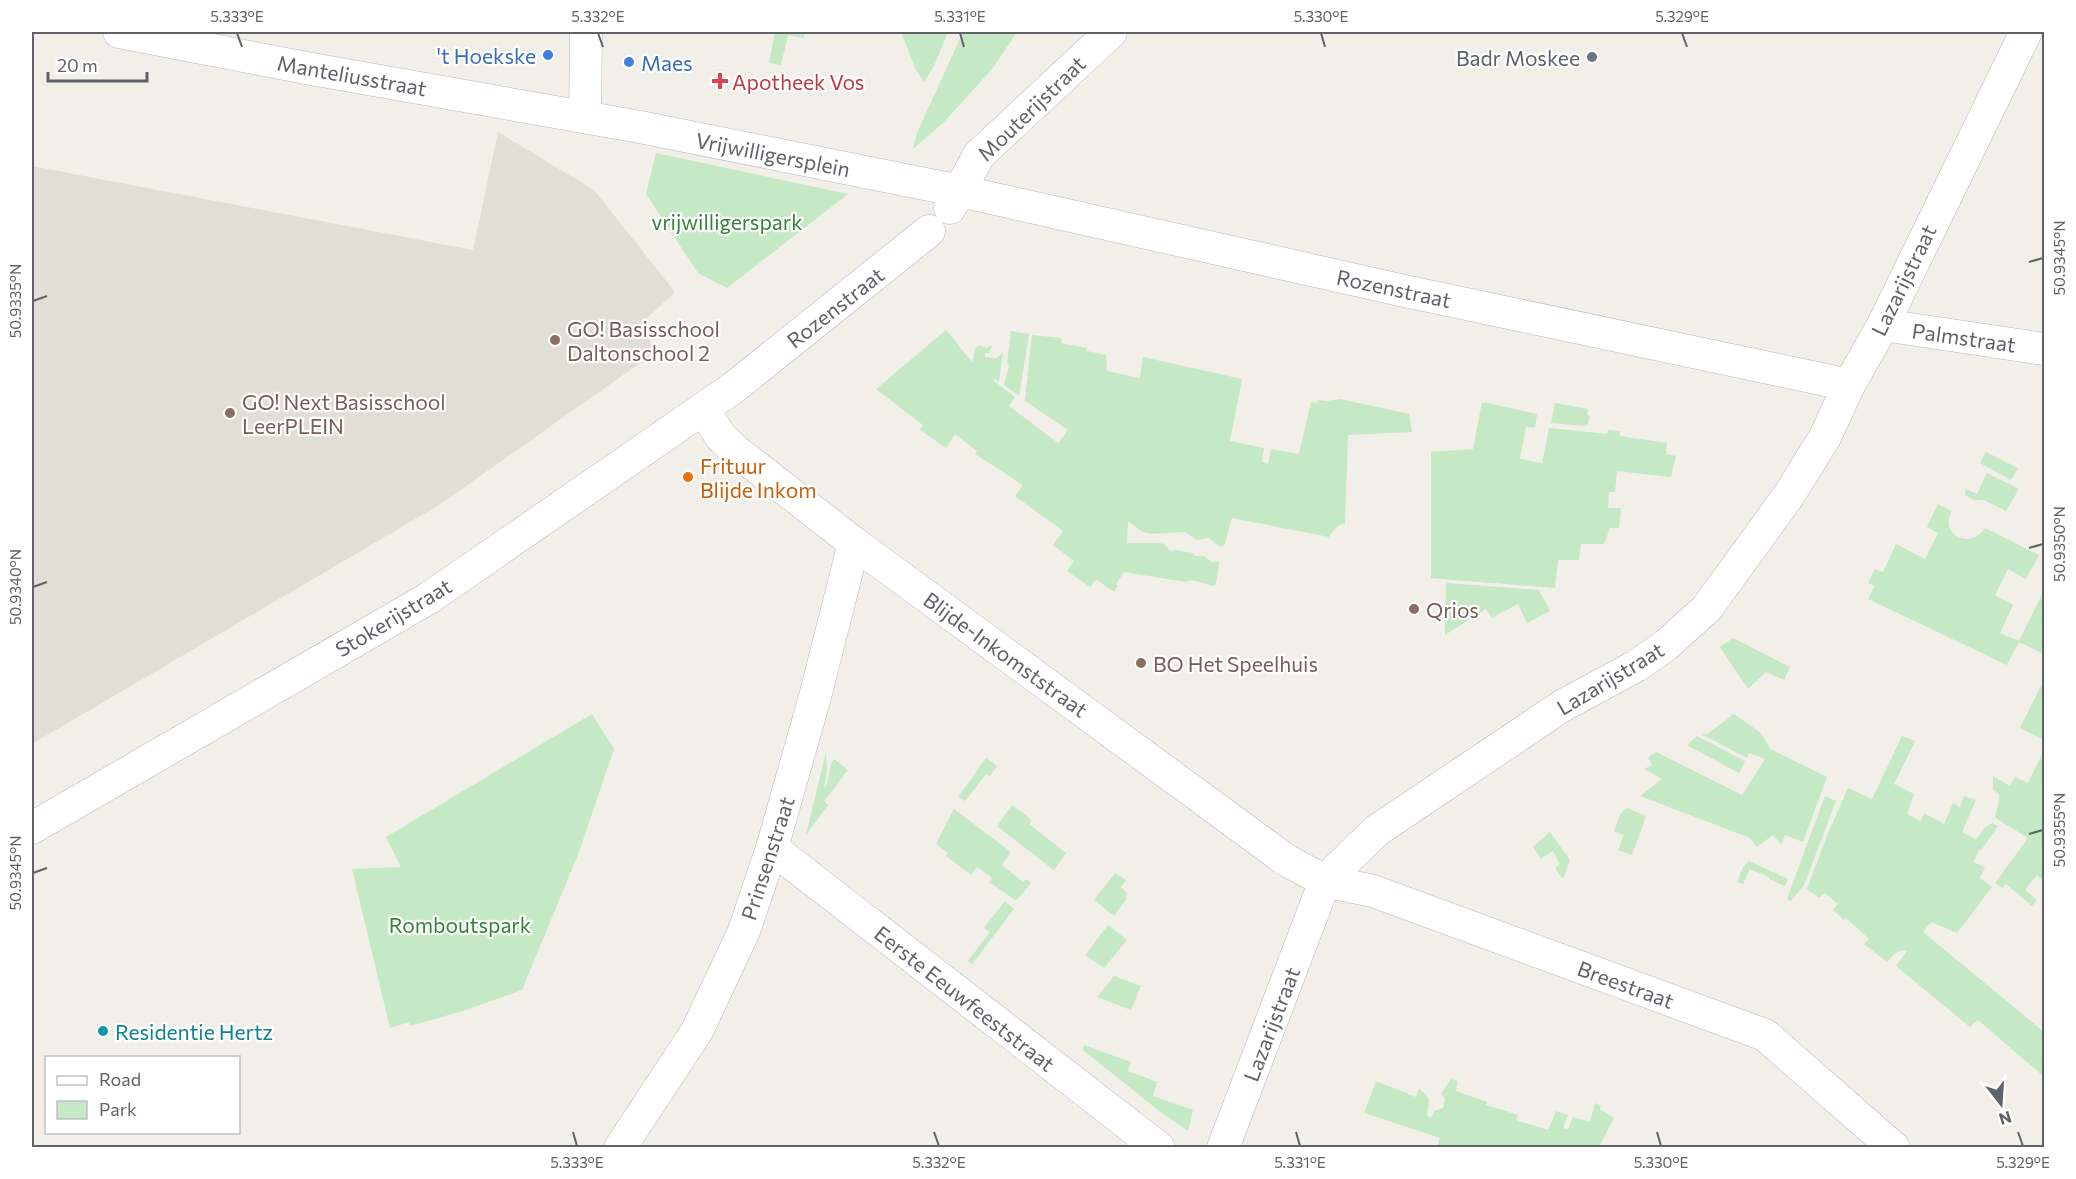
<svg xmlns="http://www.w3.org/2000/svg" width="2076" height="1179" viewBox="0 0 2076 1179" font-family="Commissioner,sans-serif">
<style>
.education{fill:#e1ded6}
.green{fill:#c5e8c5}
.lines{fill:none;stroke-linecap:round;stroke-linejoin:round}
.minor-casing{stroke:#b5b8bc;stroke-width:33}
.minor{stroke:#fff;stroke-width:32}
.ticks{fill:none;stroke:#5f6368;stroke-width:2}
.shop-dot{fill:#3f7fe0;stroke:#fff;stroke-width:2}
.worship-dot{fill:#6b7280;stroke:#fff;stroke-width:2}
.health-dot{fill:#e0444e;stroke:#fff;stroke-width:2}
.education-dot{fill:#8d6e63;stroke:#fff;stroke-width:2}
.food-dot{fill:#e8710a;stroke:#fff;stroke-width:2}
.culture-dot{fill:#0f9aa8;stroke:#fff;stroke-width:2}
.labels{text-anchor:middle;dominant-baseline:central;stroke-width:4.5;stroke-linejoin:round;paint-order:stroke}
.shop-label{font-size:21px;fill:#366cbe;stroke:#fff;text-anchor:end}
.worship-label{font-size:21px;fill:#5b616d;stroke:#fff;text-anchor:end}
.street-label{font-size:21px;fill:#5f6368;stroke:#fff}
.health-label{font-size:21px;fill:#be3a42;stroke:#fff;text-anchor:start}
.park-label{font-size:21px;fill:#348238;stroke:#fff}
.education-label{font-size:21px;fill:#785e54;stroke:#fff;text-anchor:start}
.food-label{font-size:21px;fill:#c56008;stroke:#fff;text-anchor:start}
.culture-label{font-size:21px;fill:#0d838f;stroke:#fff;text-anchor:start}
.neatline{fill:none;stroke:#5f6368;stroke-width:2}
.ticks-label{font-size:15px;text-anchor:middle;fill:#5f6368}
</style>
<rect width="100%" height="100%" fill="#f1efe8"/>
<!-- education -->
<path class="education" d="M498 132 594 190 675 292 645 320 653 354 439 505 32 744V166L473 250Z"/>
<!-- green -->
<g class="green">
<path d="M775 32H805L804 38 788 35 781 65 769 63Z"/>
<path d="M901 32H948L934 66 924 82 916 70Z"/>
<path d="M963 32H1017L993 68 943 123 913 149 917 133Z"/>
<path d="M656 153 848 194 727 288 698 273 646 194Z"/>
<path d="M946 330 972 362 976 347H978V345L988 348 989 346H992L989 353H985V357L997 358 1003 352 999 382 995 379 994 381 1015 397 1009 406 1058 443 1068 430 1025 401 1032 335 1062 338 1061 343 1087 348V351L1106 355 1107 371 1140 378 1143 357 1242 379 1230 441 1264 448 1262 462 1268 464 1271 449 1299 454 1311 402 1317 403 1318 400 1327 401 1340 399 1409 414 1412 432 1348 435 1345 524C1337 524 1333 531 1329 537L1232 518 1224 546H1218L1209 538 1197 540 1185 532 1150 534 1141 531 1128 521 1127 543H1159L1164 544 1170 551 1175 550 1193 553 1195 556H1204L1213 563 1215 561 1219 562 1216 584 1213 586 1191 580 1186 582 1124 572 1116 584 1118 586 1114 592 1096 579 1090 587 1067 571 1074 561 1053 545 1063 531 1015 496 1023 485 975 454 977 451 955 434 946 448 920 430 923 425 876 389Z"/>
<path d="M1011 331 1029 334 1019 396 1004 385 1009 365 1007 364Z"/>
<path d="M1482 402 1537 414 1535 428 1526 427 1520 459 1542 463 1549 428 1607 434 1608 430 1620 431V436L1667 443 1666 454 1676 456 1671 477 1617 471 1615 492H1609L1608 508H1621L1619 528H1610L1604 544H1581L1579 560H1558L1555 588 1431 578V452L1473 449Z"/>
<path d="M1555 403 1588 409 1587 415 1590 416 1587 426 1551 423Z"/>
<path d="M1986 452 2018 468 2011 480 1980 463Z"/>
<path d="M1987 473 2019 489 2006 511 1984 500H1974L1965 495 1966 489 1977 494Z"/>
<path d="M1938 504 1952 511C1938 536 1971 550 1985 528L2039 555 2026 579 2008 569 1995 595 2013 605 2000 633 2019 641 2044 590V654L2019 642 2007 665 1868 599 1875 586 1868 583 1875 569 1883 572 1896 544 1925 559 1938 533 1927 527Z"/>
<path d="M1446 583 1539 590 1550 611 1527 623 1518 604 1492 618 1486 609 1445 635Z"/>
<path d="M1733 638 1790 667 1784 680 1766 672 1748 689 1720 647Z"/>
<path d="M2044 680V740L2020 728Z"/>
<path d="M592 714 614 749 579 852 522 990 466 1010 410 1026 409 1022 390 1028 352 869 401 867 386 837Z"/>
<path d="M1734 714 1761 733 1770 749 1827 777 1803 842 1785 835 1781 845 1773 835 1757 847 1750 838 1640 796 1662 779 1644 769 1652 765 1648 758 1656 752 1742 795 1765 759 1749 753 1747 758 1701 734H1707Z"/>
<path d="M1697 736 1745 761 1739 773 1687 745Z"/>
<path d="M1902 736 1915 741 1894 784 1914 794 1907 814 1921 821 1924 813 1944 824 1953 803 1960 807 1964 796 1976 800 1962 832 1976 839 1984 828 1992 823 1998 826 1982 849 1979 850 1973 862 1985 867 1980 878 1992 887 1957 933 1931 922 1923 932 2044 1032 2043 1076 1978 1020 1970 1027 1896 966 1908 950C1898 949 1893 955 1887 962L1864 944 1869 939 1846 918 1844 920 1833 910 1838 904 1825 893 1819 898 1807 889 1828 833 1848 788 1872 799Z"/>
<path d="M2044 750V882L2037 875 2025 890 2037 900 2032 906 2006 884 2002 888 1995 883 2028 838 1997 819 1995 816 1998 806 1999 794 1993 790V776L2010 786 2015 777 2028 783Z"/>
<path d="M826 752 827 770 824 789C831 780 827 768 834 759L848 770 824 801 828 805 806 835Z"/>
<path d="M986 758 997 766 990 776 986 774 965 801 958 797Z"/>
<path d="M1825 796 1836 801 1804 885 1791 901 1787 899Z"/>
<path d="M1012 805 1032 820 1029 824 1066 853 1054 870 997 826Z"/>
<path d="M1627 808 1646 816 1632 855 1618 850 1624 835 1614 831 1621 813Z"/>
<path d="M954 809 1011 852 1002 865 1023 882 1026 879 1031 883 1018 899 1015 900 989 882 992 878 977 867 971 875 946 856 948 853 936 844Z"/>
<path d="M1550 832 1570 860 1563 879 1555 868 1560 864 1553 851 1541 859 1533 847Z"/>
<path d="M1749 861 1788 879 1785 886 1769 879V877L1750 869 1743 884 1737 882 1743 867Z"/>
<path d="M1115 873 1126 880 1121 887 1127 894 1125 897 1127 898 1114 916 1094 900Z"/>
<path d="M1005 901 1014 909 972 964 968 961 990 932 984 928Z"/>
<path d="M1108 925 1127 940 1104 968 1085 955Z"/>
<path d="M1114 976 1141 986 1131 1010 1097 997Z"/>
<path d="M1084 1045 1131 1062 1128 1071 1157 1082 1153 1096 1193 1110 1188 1131 1158 1110 1083 1050Z"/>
<path d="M1451 1079 1458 1081 1456 1091 1487 1102 1486 1105 1518 1115 1516 1120 1548 1130 1556 1111 1568 1115 1563 1128 1568 1129 1573 1117 1590 1122 1595 1103 1601 1106 1600 1109 1614 1118 1599 1147 1437 1148 1440 1138 1364 1113 1376 1081 1416 1097 1419 1088 1429 1099 1427 1115 1431 1118 1434 1111 1443 1108 1445 1098 1441 1094Z"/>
</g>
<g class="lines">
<defs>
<g id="minor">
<path d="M119 32 306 68 640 127 960 191 1400 290 1849 385"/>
<path d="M585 117 586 32"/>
<path d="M950 208 979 155 1111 32"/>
<path d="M1883 325 2044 349"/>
<path d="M703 409 721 437 736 451 854 543 1286 860 1325 881 1373 891 1765 1035 1894 1148"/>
<path d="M32 828 429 598 733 388 929 231"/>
<path d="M772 848 1159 1148"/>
<path d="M620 1148 697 1031 744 931 772 848 815 697 854 543"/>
<path d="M1223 1148 1325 881 1376 831 1562 706 1636 666 1665 646 1707 608 1789 495 1825 437 1849 385 1883 325 2026 32"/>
</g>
</defs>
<!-- minor casing -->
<use href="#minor" class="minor-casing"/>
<!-- minor -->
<use href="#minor" class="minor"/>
</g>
<!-- ticks -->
<path class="ticks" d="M237 33 242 47M598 33 603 47M960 33 964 47M1321 33 1325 47M1682 33 1687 47M2029 262 2043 258M33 301 47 296M2029 548 2043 544M33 587 47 582M2029 834 2043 830M33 873 47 868M573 1132 577 1146M934 1132 939 1146M1296 1132 1300 1146M1657 1132 1661 1146M2018 1132 2023 1146"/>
<!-- markers -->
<g class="shop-dot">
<circle cx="548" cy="55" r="6"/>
<circle cx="629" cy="62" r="6"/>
</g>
<circle class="worship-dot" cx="1592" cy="57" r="6"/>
<path class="health-dot" d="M717 72h6v6h6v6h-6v6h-6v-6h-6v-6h6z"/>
<g class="education-dot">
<circle cx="555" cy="340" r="6"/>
<circle cx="230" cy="413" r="6"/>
<circle cx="1414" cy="609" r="6"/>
<circle cx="1141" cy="663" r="6"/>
</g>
<circle class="food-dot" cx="688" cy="477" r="6"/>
<circle class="culture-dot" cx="103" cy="1031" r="6"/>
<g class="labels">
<!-- shop labels -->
<g class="shop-label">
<text x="536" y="55">'t Hoekske</text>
<text x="641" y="62" text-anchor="start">Maes</text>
</g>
<!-- worship labels -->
<g class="worship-label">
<text x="1580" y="57">Badr Moskee</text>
</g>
<!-- street labels -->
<g class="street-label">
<text transform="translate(352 75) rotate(10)">Manteliusstraat</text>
<text transform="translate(1031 108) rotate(-44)">Mouterijstraat</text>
<text transform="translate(773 154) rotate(11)">Vrijwilligersplein</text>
<text transform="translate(1903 280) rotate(-64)">Lazarijstraat</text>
<text transform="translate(1394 288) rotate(12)">Rozenstraat</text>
<text transform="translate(835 307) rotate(-38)">Rozenstraat</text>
<text transform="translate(1964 337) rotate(8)">Palmstraat</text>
<text transform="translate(393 617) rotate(-31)">Stokerijstraat</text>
<text transform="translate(1006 654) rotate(36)">Blijde-Inkomststraat</text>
<text transform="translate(1610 678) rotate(-31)">Lazarijstraat</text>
<text transform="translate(767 858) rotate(-72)">Prinsenstraat</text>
<text transform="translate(1626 984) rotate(20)">Breestraat</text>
<text transform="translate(965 998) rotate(38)">Eerste Eeuwfeeststraat</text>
<text transform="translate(1271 1024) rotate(-69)">Lazarijstraat</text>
</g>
<!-- health labels -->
<g class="health-label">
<text x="732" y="81">Apotheek Vos</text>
</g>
<!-- park labels -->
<g class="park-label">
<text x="727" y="221">vrijwilligerspark</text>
<text x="460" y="924">Romboutspark</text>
</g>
<!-- education labels -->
<g class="education-label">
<text x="567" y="328">GO! Basisschool<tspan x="567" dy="24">Daltonschool 2</tspan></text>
<text x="242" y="401">GO! Next Basisschool<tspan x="242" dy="24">LeerPLEIN</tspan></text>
<text x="1426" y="609">Qrios</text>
<text x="1153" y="663">BO Het Speelhuis</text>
</g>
<!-- food labels -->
<g class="food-label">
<text x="700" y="465">Frituur<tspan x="700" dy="24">Blijde Inkom</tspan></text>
</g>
<!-- culture labels -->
<g class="culture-label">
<text x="115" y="1031">Residentie Hertz</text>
</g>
</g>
<!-- border -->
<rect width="2076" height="1179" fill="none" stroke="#ffffff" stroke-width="66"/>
<!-- legend -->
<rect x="45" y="1056" width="195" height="78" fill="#ffffff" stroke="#bfc1c3" stroke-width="1.5"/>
<rect x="57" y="1076" width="30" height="9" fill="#ffffff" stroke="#bfc1c3" stroke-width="1.5"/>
<text x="99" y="1086" font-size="18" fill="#5f6368">Road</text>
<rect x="57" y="1101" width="30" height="18" fill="#c5e8c5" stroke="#bfc1c3" stroke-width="1.5"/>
<text x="99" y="1116" font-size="18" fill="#5f6368">Park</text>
<!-- north arrow -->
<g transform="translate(2001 1104) rotate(163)" stroke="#ffffff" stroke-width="4.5" paint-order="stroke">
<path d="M0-4.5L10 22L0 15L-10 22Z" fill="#5f6368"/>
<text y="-9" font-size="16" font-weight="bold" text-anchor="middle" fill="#5f6368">N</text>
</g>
<!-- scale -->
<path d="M48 72v9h99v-9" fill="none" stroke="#5f6368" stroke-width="3"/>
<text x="57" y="72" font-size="18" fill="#5f6368" stroke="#ffffff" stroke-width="4.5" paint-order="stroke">20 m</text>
<rect x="33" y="33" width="2010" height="1113" class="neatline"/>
<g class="ticks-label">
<text x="237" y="22">5.333°E</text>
<text x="598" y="22">5.332°E</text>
<text x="960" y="22">5.331°E</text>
<text x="1321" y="22">5.330°E</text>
<text x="1682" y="22">5.329°E</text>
<text transform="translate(2060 258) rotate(-90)" y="5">50.9345°N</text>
<text transform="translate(16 301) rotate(-90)" y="5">50.9335°N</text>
<text transform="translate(2060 544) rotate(-90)" y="5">50.9350°N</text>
<text transform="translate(16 587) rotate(-90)" y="5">50.9340°N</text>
<text transform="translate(2060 830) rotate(-90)" y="5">50.9355°N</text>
<text transform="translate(16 873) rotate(-90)" y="5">50.9345°N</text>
<text x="577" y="1168">5.333°E</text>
<text x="939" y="1168">5.332°E</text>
<text x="1300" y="1168">5.331°E</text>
<text x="1661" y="1168">5.330°E</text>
<text x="2023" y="1168">5.329°E</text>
</g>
</svg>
